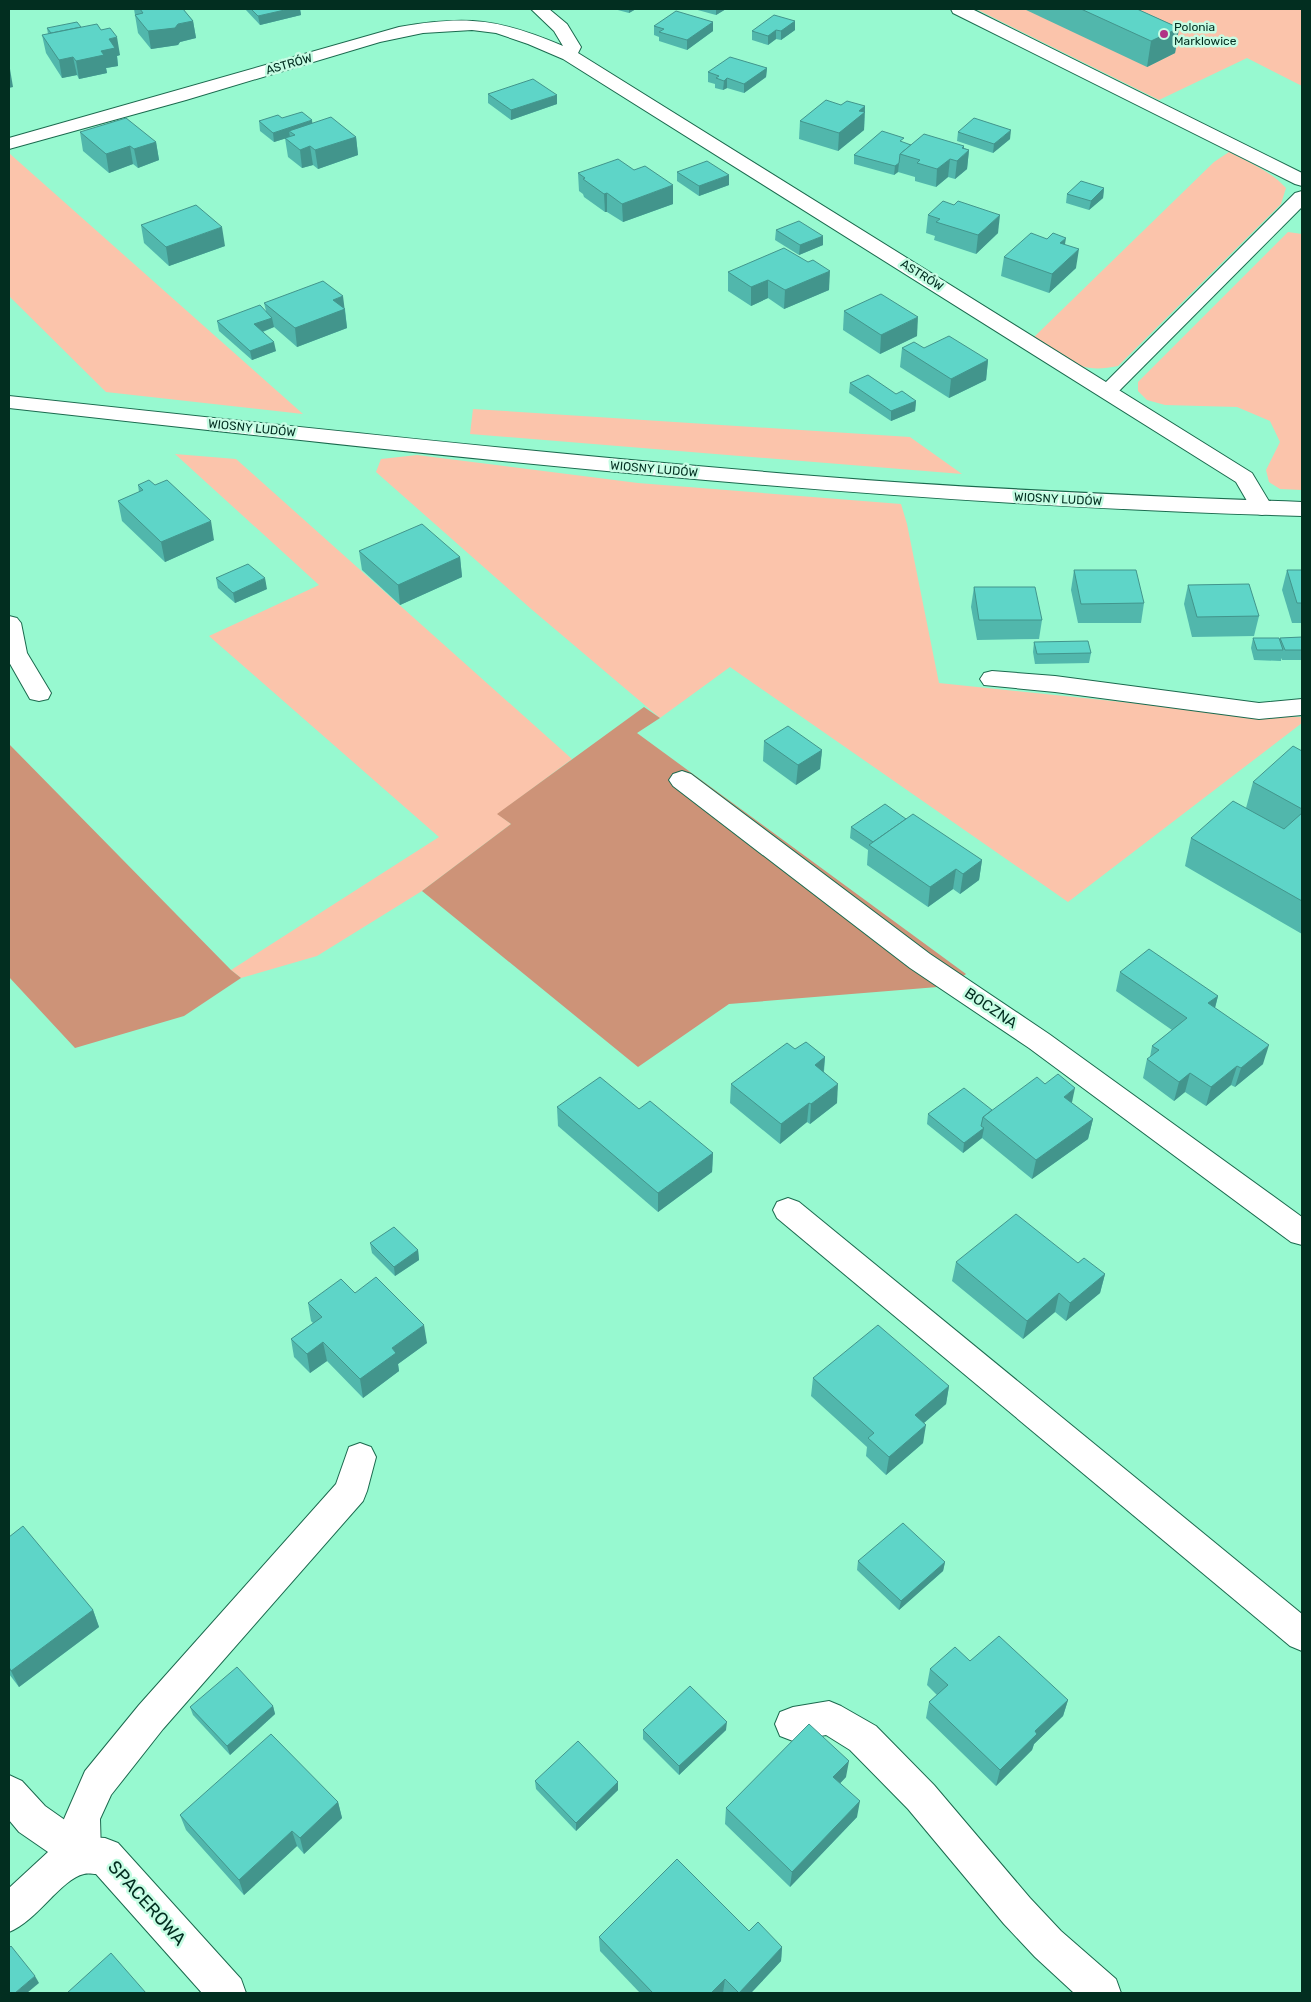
<svg xmlns="http://www.w3.org/2000/svg" width="1311" height="2002" viewBox="0 0 1311 2002" font-family="Rubik,sans-serif">
<style>
.green{fill:#fbc4ab}
.forest{fill:#cd9378}
.lines{fill:none;stroke-linecap:round;stroke-linejoin:round}
.service-casing{stroke:#1b6a4e;stroke-width:2}
.minor-casing{stroke:#1b6a4e;stroke-width:2}
.tertiary-casing{stroke:#1b6a4e;stroke-width:2}
.service{fill:#fff;fill-rule:evenodd}
.minor{fill:#fff;fill-rule:evenodd}
.tertiary{fill:#fff;fill-rule:evenodd}
.wall{fill:#51b7ac}
.shaded-wall{fill:#42958c}
.building{fill:#5ed5c8;stroke:#42958c}
.poi-dot{fill:#b13485;stroke:#c6fde4;stroke-width:2}
.labels{text-anchor:middle;dominant-baseline:central;stroke-width:5;stroke-linejoin:round;paint-order:stroke}
.far-poi-label{font-size:12px;fill:#022e20;stroke:#c6fde4;text-anchor:start}
.far-street-label{font-size:12px;fill:#022e20;stroke:#c6fde4}
.street-label{font-size:15px;fill:#022e20;stroke:#c6fde4}
.near-street-label{font-size:18px;fill:#022e20;stroke:#c6fde4}
</style>
<rect width="100%" height="100%" fill="#97f9d0"/>
<!-- green -->
<g class="green">
<path d="M976 9H1302V86L1247 58 1159 100Z"/>
<path d="M1229 152C1249 162 1270 171 1286 188L1281 204 1118 366C1078 375 1065 358 1033 338L1214 162Z"/>
<path d="M9 153 303 414 106 392 9 296Z"/>
<path d="M1288 232 1302 234V490L1280 489 1269 482 1266 470 1280 442 1270 421 1237 407 1165 405 1147 400 1138 391V382Z"/>
<path d="M473 409 910 437 962 474 470 434Z"/>
<path d="M175 454 236 459 572 759 498 814 511 824 422 891 317 956 241 978 231 970 439 837 209 636 319 585Z"/>
<path d="M417 455 638 483 901 504 907 524 939 683 1210 711 1302 717V723L1068 902 730 667 660 718 530 608 376 472 381 459Z"/>
</g>
<!-- forest -->
<g class="forest">
<path d="M644 707 660 718 637 733 966 974 950 986 729 1004 638 1067 422 891 511 824 497 814Z"/>
<path d="M9 744 231 970 241 978 184 1016 75 1048 9 977Z"/>
</g>
<g class="lines">
<defs>
<g id="service">
<path d="M951 9H972L1302 173V186L1295 184 953 13Z"/>
<path d="M1302 191V207L1115 395 1108 397 1101 395 1098 391 1101 387 1295 193Z"/>
<path d="M9 616 17 618 21 623 27 653 51 693 48 699 39 701 30 699 9 662Z"/>
<path d="M992 671 1055 676 1259 703 1302 699V715L1259 719 1055 692 984 685 980 679 984 673Z"/>
<path d="M360 1443 371 1447 376 1457 367 1491 363 1501 163 1729 111 1795 100 1819 101 1855 96 1868 83 1873 70 1868 65 1855 64 1819 85 1771 139 1705 336 1484 349 1447Z"/>
<path d="M829 1701 841 1706 876 1726 934 1785 1030 1898 1061 1931 1116 1979 1121 1993H1074L1035 1957 1004 1924 908 1809 850 1750 826 1735 793 1741 780 1736 775 1724 780 1712 793 1707Z"/>
</g>
<g id="minor">
<path d="M531 9H549L567 24 581 47 578 53 1252 473 1273 508 1270 513 1262 515 1254 513 1236 482 563 59 528 44 496 33 472 30 423 33 380 42 186 100 9 149V138L399 27C467 15 500 19 563 46L554 31Z"/>
<path d="M682 771 691 774 930 954 1049 1034 1302 1217V1245L1291 1242 1029 1048 910 968 673 786 669 780 673 774Z"/>
<path d="M788 1198 799 1202 1302 1614V1651L1290 1646 777 1218 773 1210 777 1202Z"/>
<path d="M9 1775 22 1781 45 1806 89 1837 105 1838 118 1843 241 1979 246 1993H202L96 1874C93 1874 88 1873 84 1874 61 1879 37 1921 9 1932V1888L48 1852 19 1832 9 1820Z"/>
</g>
<path id="tertiary" d="M9 396C277 425 545 454 814 476 976 489 1139 496 1302 502V516C870 504 439 456 9 408Z"/>
</defs>
<!-- service casing -->
<use href="#service" class="service-casing"/>
<!-- minor casing -->
<use href="#minor" class="minor-casing"/>
<!-- tertiary casing -->
<use href="#tertiary" class="tertiary-casing"/>
<!-- service -->
<use href="#service" class="service"/>
<!-- minor -->
<use href="#minor" class="minor"/>
<!-- tertiary -->
<use href="#tertiary" class="tertiary"/>
</g>
<!-- wall -->
<g class="wall">
<path d="M134 9H183L193 21 196 38 180 42 178 45 151 49 138 33Z"/>
<path d="M245 9H300L301 15 260 25Z"/>
<path d="M614 9H636L629 13Z"/>
<path d="M694 9H726L716 15Z"/>
<path d="M1024 9H1137L1179 28 1175 53 1147 67Z"/>
<path d="M795 21V30L781 40 776 39 768 45 752 40V31Z"/>
<path d="M713 22V31L687 50 659 41V37L654 35V26Z"/>
<path d="M81 27 120 55 117 56 118 66 106 68 107 73 79 79 77 75 62 78 46 53 42 35 48 34 47 28Z"/>
<path d="M767 68 766 77 744 93 727 88 723 90 715 88V84L708 82V72Z"/>
<path d="M488 94 557 104 511 120 488 103Z"/>
<path d="M841 105 865 106 864 130 838 151 799 139 800 121Z"/>
<path d="M282 118 312 123 356 137 358 155 318 169 313 165 302 168 288 157 285 138 290 137 274 142 260 131 259 121Z"/>
<path d="M80 132 156 142 159 160 138 168 133 164 109 173 83 151Z"/>
<path d="M958 132 1010 139 993 153 957 141Z"/>
<path d="M904 143 911 145 964 146V148L969 150 967 169 955 179 948 177 936 187 915 181V177L898 172 894 175 854 164V155Z"/>
<path d="M677 172 729 185 699 196 677 181Z"/>
<path d="M578 173 673 204 623 222 607 212H605L584 197 583 194 579 191Z"/>
<path d="M1104 188 1103 198 1089 210 1066 203 1067 194Z"/>
<path d="M928 215 998 233 976 254 934 240 935 236 926 233Z"/>
<path d="M141 225 225 246 169 266 144 243Z"/>
<path d="M776 230 823 245 799 255 775 240Z"/>
<path d="M1065 245 1076 268 1049 293 1001 276 1004 257Z"/>
<path d="M808 262 829 290 784 309 768 298 751 306 728 291V272Z"/>
<path d="M264 303 344 309H345L347 328 297 347 274 327 263 332 276 351 252 360 219 331 217 321 266 311Z"/>
<path d="M844 311 917 336 880 354 843 330Z"/>
<path d="M902 348 988 360 986 380 949 398 900 367Z"/>
<path d="M850 383 896 394 916 401 915 411 891 421 849 393Z"/>
<path d="M138 485H155L214 540 165 562 122 521 118 501 139 492Z"/>
<path d="M359 551 460 557 462 577 400 605 362 570Z"/>
<path d="M1074 570 1144 603 1141 623H1078L1071 590Z"/>
<path d="M1287 570H1302V623H1292L1282 590Z"/>
<path d="M216 578 267 589 235 603 218 588Z"/>
<path d="M1188 585 1259 616 1254 636 1192 637 1184 604Z"/>
<path d="M974 587 1042 620 1039 639 977 640 971 607Z"/>
<path d="M1302 637V660H1282L1281 658V661L1254 660 1251 648 1253 638 1280 640V638Z"/>
<path d="M1034 642 1091 653 1089 663 1035 664 1033 652Z"/>
<path d="M764 741 822 750 820 769 796 785 763 761Z"/>
<path d="M1302 751V934L1185 866 1191 838 1246 808 1253 782Z"/>
<path d="M906 819 982 860 979 880 960 894 953 889 928 907 867 865 868 850 850 838 851 827Z"/>
<path d="M1120 972 1218 996 1215 1008 1263 1064 1235 1087 1231 1085 1206 1106 1185 1092 1174 1101 1143 1078 1147 1059 1150 1057 1152 1046 1172 1030 1116 991Z"/>
<path d="M795 1049 825 1057 824 1072 837 1103 810 1124 807 1122 780 1144 730 1103 731 1084Z"/>
<path d="M1072 1103 1093 1119 1088 1139 1032 1179 982 1138 963 1153 927 1124 928 1114 992 1110Z"/>
<path d="M557 1107 639 1109 713 1153 712 1172 658 1212 558 1126Z"/>
<path d="M370 1243 418 1250 419 1260 395 1276 372 1253Z"/>
<path d="M956 1262 1105 1274 1100 1293 1066 1321 1055 1312 1023 1339 952 1281Z"/>
<path d="M355 1293 427 1343 398 1364 399 1371 363 1398 327 1361 310 1373 294 1357 291 1339 313 1323 311 1321 308 1303Z"/>
<path d="M813 1378 949 1386 946 1404 924 1423 923 1443 886 1475 866 1456 867 1447 811 1396Z"/>
<path d="M9 1537 93 1610 99 1627 19 1687 9 1674Z"/>
<path d="M858 1561 945 1562 943 1571 899 1610 857 1570Z"/>
<path d="M970 1661 1068 1700 1063 1716 1034 1744 1032 1750 996 1786 926 1718 929 1702 937 1695 927 1685 930 1669Z"/>
<path d="M273 1706 275 1714 230 1755 193 1715 190 1707Z"/>
<path d="M643 1730H726L679 1775 643 1739Z"/>
<path d="M846 1777 840 1783 857 1817 790 1887 725 1824 726 1808Z"/>
<path d="M535 1781 618 1790 576 1831 536 1789Z"/>
<path d="M338 1802 342 1818 304 1854 297 1846 244 1895 186 1830 180 1815Z"/>
<path d="M749 1931 782 1947 781 1961 751 1993H640L600 1951 599 1937Z"/>
</g>
<!-- shaded-wall -->
<g class="shaded-wall">
<path d="M289 9H300L301 15 260 25 258 16Z"/>
<path d="M629 9H636L629 13Z"/>
<path d="M716 9H726L716 15Z"/>
<path d="M193 21 196 38 180 42 178 45 151 49 148 31Z"/>
<path d="M795 21V30L781 40V31Z"/>
<path d="M713 22V31L687 50V40Z"/>
<path d="M1179 28 1175 53 1147 67 1151 41Z"/>
<path d="M776 30V39L768 45V36Z"/>
<path d="M117 37 120 55 117 56 118 66 106 68 107 73 79 79 76 61 101 51 109 39Z"/>
<path d="M73 57 77 75 62 78 59 60Z"/>
<path d="M767 68 766 77 744 93V84Z"/>
<path d="M9 69H10L13 87 9 88Z"/>
<path d="M727 78V88L723 90 724 81Z"/>
<path d="M557 95V104L511 120V110Z"/>
<path d="M865 106 864 130 838 151 839 133 859 111Z"/>
<path d="M312 120 313 129 289 131 290 137 274 142 273 133Z"/>
<path d="M1011 130 1010 139 993 153 994 144Z"/>
<path d="M356 137 358 155 318 169 315 150Z"/>
<path d="M156 142 159 160 138 168 134 149Z"/>
<path d="M130 146 133 164 109 173 106 154Z"/>
<path d="M310 146 313 165 302 168 300 150Z"/>
<path d="M964 146 963 156 969 150 967 169 955 179 957 161 962 148Z"/>
<path d="M950 159 948 177 936 187 937 169Z"/>
<path d="M899 163 898 172 894 175 895 166Z"/>
<path d="M729 175V185L699 196V186Z"/>
<path d="M673 185V204L623 222 622 204Z"/>
<path d="M1104 188 1103 198 1089 210 1091 201Z"/>
<path d="M607 193V212H605L604 194Z"/>
<path d="M1000 215 998 233 976 254 978 235Z"/>
<path d="M222 227 225 246 169 266 166 247Z"/>
<path d="M823 236V245L799 255 800 245Z"/>
<path d="M1066 238 1063 256 1060 243Z"/>
<path d="M1079 249 1076 268 1049 293 1052 274Z"/>
<path d="M830 271 829 290 784 309 785 290Z"/>
<path d="M768 280V298L751 306V287Z"/>
<path d="M343 296 347 328 297 347 295 328 333 300Z"/>
<path d="M918 317 917 336 880 354 881 335Z"/>
<path d="M272 318 274 327 256 334 254 324Z"/>
<path d="M274 342 276 351 252 360 250 351Z"/>
<path d="M988 360 986 380 949 398 951 379Z"/>
<path d="M916 401 915 411 891 421V411Z"/>
<path d="M211 521 214 540 165 562 161 542Z"/>
<path d="M460 557 462 577 400 605 398 585Z"/>
<path d="M265 578 267 589 235 603 233 593Z"/>
<path d="M822 750 820 769 796 785 798 765Z"/>
<path d="M982 860 979 880 960 894 963 874Z"/>
<path d="M956 869 953 889 928 907 930 887Z"/>
<path d="M1218 996 1213 1015 1208 1003Z"/>
<path d="M1269 1045 1263 1064 1235 1087 1241 1068Z"/>
<path d="M825 1057 823 1076 815 1065Z"/>
<path d="M1237 1066 1231 1085 1206 1106 1211 1087Z"/>
<path d="M1190 1073 1185 1092 1174 1101 1179 1082Z"/>
<path d="M838 1084 837 1103 810 1124 811 1104Z"/>
<path d="M1075 1088 1071 1107 1064 1097Z"/>
<path d="M809 1103 807 1122 780 1144 781 1124Z"/>
<path d="M1093 1119 1088 1139 1032 1179 1036 1160Z"/>
<path d="M984 1128 982 1138 963 1153 964 1143Z"/>
<path d="M713 1153 712 1172 658 1212V1193Z"/>
<path d="M418 1250 419 1260 395 1276 394 1267Z"/>
<path d="M1105 1274 1100 1293 1066 1321 1070 1303Z"/>
<path d="M1059 1293 1055 1312 1023 1339 1027 1321Z"/>
<path d="M424 1325 427 1343 398 1364 399 1371 363 1398 360 1379 392 1348Z"/>
<path d="M323 1342 327 1361 310 1373 307 1354Z"/>
<path d="M949 1386 946 1404 912 1433 915 1415Z"/>
<path d="M926 1425 923 1443 886 1475 889 1457Z"/>
<path d="M945 1562 943 1571 899 1610 901 1601Z"/>
<path d="M93 1610 99 1627 19 1687 11 1671Z"/>
<path d="M1068 1700 1063 1716 1034 1744 1032 1750 996 1786 1000 1770 1035 1731Z"/>
<path d="M273 1706 275 1714 230 1755 227 1746Z"/>
<path d="M727 1722 726 1730 679 1775V1766Z"/>
<path d="M849 1761 846 1777 831 1793 833 1777Z"/>
<path d="M618 1782V1790L576 1831V1823Z"/>
<path d="M860 1801 857 1817 790 1887 792 1872Z"/>
<path d="M338 1802 342 1818 304 1854 300 1838Z"/>
<path d="M292 1831 297 1846 244 1895 239 1880Z"/>
<path d="M782 1947 781 1961 751 1993H739Z"/>
<path d="M35 1976 39 1983 27 1993H15Z"/>
<path d="M725 1979 723 1993H711Z"/>
</g>
<!-- building -->
<g class="building">
<path d="M140 9H183L193 21 178 24 175 28 148 31 135 15 143 13Z"/>
<path d="M251 9H289L258 16Z"/>
<path d="M1081 9H1137L1179 28 1151 41Z"/>
<path d="M676 11 713 22 687 40 659 32 664 29 654 26Z"/>
<path d="M774 15 795 21 781 31 776 30 768 36 752 31Z"/>
<path d="M77 22 81 27 51 33 47 28Z"/>
<path d="M97 24 101 30 110 28 117 37 109 39 115 48 101 51 104 55 76 61 73 57 59 60 42 35Z"/>
<path d="M730 57 767 68 744 84 727 78 724 81 716 78 719 76 708 72Z"/>
<path d="M533 79 557 95 511 110 488 94Z"/>
<path d="M826 100 841 105 847 101 865 106 859 111 865 112 839 133 800 121Z"/>
<path d="M302 112 312 120 273 133 259 121 278 115 282 118Z"/>
<path d="M331 117 356 137 315 150 310 146 300 150 285 138 295 135 289 131Z"/>
<path d="M126 118 156 142 134 149 130 146 106 154 80 132Z"/>
<path d="M974 118 1011 130 994 144 958 132Z"/>
<path d="M882 131 904 138 900 141 911 145 900 154 899 163 895 166 854 155Z"/>
<path d="M924 134 964 146 962 148 969 150 957 161 950 159 937 169 917 163 920 160 900 154Z"/>
<path d="M618 159 634 170 645 166 673 185 622 204 607 193 604 194 583 179 585 178 578 173Z"/>
<path d="M707 161 729 175 699 186 677 172Z"/>
<path d="M1081 181 1104 188 1091 201 1067 194Z"/>
<path d="M943 201 954 205 958 201 1000 215 978 235 936 222 940 219 928 215Z"/>
<path d="M196 205 222 227 166 247 141 225Z"/>
<path d="M799 221 823 236 800 245 776 230Z"/>
<path d="M1031 233 1047 239 1053 233 1066 238 1060 243 1079 249 1052 274 1004 257Z"/>
<path d="M784 248 808 262 813 260 830 271 785 290 768 280 751 287 728 272Z"/>
<path d="M323 281 343 296 333 300 345 309 295 328 264 303Z"/>
<path d="M881 294 918 317 881 335 844 311Z"/>
<path d="M260 305 272 318 254 324 274 342 250 351 217 321Z"/>
<path d="M949 336 988 360 951 379 902 348 914 342 924 348Z"/>
<path d="M868 375 896 394 902 391 916 401 891 411 850 383Z"/>
<path d="M149 480 155 485 167 480 211 521 161 542 118 501 143 490 138 485Z"/>
<path d="M422 524 460 557 398 585 359 551Z"/>
<path d="M248 564 265 578 233 593 216 578Z"/>
<path d="M1074 570H1136L1144 603 1081 604Z"/>
<path d="M1287 570H1302V603H1297Z"/>
<path d="M1249 584 1259 616 1197 617 1188 585Z"/>
<path d="M974 587H1035L1042 620H979Z"/>
<path d="M1302 637V650H1285L1280 638Z"/>
<path d="M1253 638H1279L1283 650H1257Z"/>
<path d="M1088 641 1091 653 1037 654 1034 642Z"/>
<path d="M788 726 822 750 798 765 764 741Z"/>
<path d="M1293 746 1302 751V809L1253 782Z"/>
<path d="M1233 801 1284 829 1302 813V901L1191 838Z"/>
<path d="M885 804 906 819 873 842 851 827Z"/>
<path d="M913 814 982 860 963 874 956 869 930 887 869 845Z"/>
<path d="M1149 949 1218 996 1208 1003 1269 1045 1241 1068 1237 1066 1211 1087 1190 1073 1179 1082 1147 1059 1159 1050 1152 1046 1187 1018 1120 972Z"/>
<path d="M806 1042 825 1057 815 1065 838 1084 811 1104 809 1103 781 1124 731 1084 787 1043 795 1049Z"/>
<path d="M1058 1074 1075 1088 1064 1097 1093 1119 1036 1160 983 1117 1037 1077 1045 1084Z"/>
<path d="M600 1077 639 1109 650 1101 713 1153 658 1193 557 1107Z"/>
<path d="M964 1088 992 1110 983 1117 981 1126 984 1128 964 1143 928 1114Z"/>
<path d="M1016 1214 1078 1263 1084 1258 1105 1274 1070 1303 1059 1293 1027 1321 956 1262Z"/>
<path d="M394 1227 418 1250 394 1267 370 1243Z"/>
<path d="M376 1277 424 1325 392 1348 396 1353 360 1379 323 1342 307 1354 291 1339 322 1317 308 1303 341 1279 355 1293Z"/>
<path d="M878 1325 949 1386 915 1415 926 1425 889 1457 868 1438 874 1433 813 1378Z"/>
<path d="M903 1523 945 1562 901 1601 858 1561Z"/>
<path d="M23 1526 93 1610 11 1671 9 1667V1537Z"/>
<path d="M999 1636 1068 1700 1035 1731 1037 1734 1000 1770 929 1702 948 1685 930 1669 955 1647 970 1661Z"/>
<path d="M237 1667 273 1706 227 1746 190 1707Z"/>
<path d="M690 1686 727 1722 679 1766 643 1730Z"/>
<path d="M809 1724 849 1761 833 1777 860 1801 792 1872 726 1808Z"/>
<path d="M271 1734 338 1802 300 1838 292 1831 239 1880 180 1815Z"/>
<path d="M578 1741 618 1782 576 1823 535 1781Z"/>
<path d="M677 1859 749 1931 758 1922 782 1947 739 1993 725 1979 711 1993H653L599 1937Z"/>
<path d="M11 1946 35 1976 15 1993H9V1948Z"/>
<path d="M111 1953 146 1993H67Z"/>
</g>
<!-- markers -->
<circle class="poi-dot" cx="1164" cy="34" r="5"/>
<g class="labels">
<!-- far-poi labels -->
<g class="far-poi-label">
<text x="1174" y="27">Polonia<tspan x="1174" dy="14">Marklowice</tspan></text>
</g>
<!-- far-street labels -->
<g class="far-street-label">
<text transform="translate(289 64) rotate(-16)">ASTRÓW</text>
<text transform="translate(922 275) rotate(32)">ASTRÓW</text>
<text transform="translate(252 428) rotate(6)">WIOSNY LUDÓW</text>
<text transform="translate(654 469) rotate(5)">WIOSNY LUDÓW</text>
<text transform="translate(1058 499) rotate(3)">WIOSNY LUDÓW</text>
</g>
<!-- street labels -->
<g class="street-label">
<text transform="translate(991 1008) rotate(34)">BOCZNA</text>
</g>
<!-- near-street labels -->
<g class="near-street-label">
<text transform="translate(147 1903) rotate(48)">SPACEROWA</text>
</g>
</g>
<!-- border -->
<rect width="1311" height="2002" fill="none" stroke="#022e20" stroke-width="20"/>
</svg>
